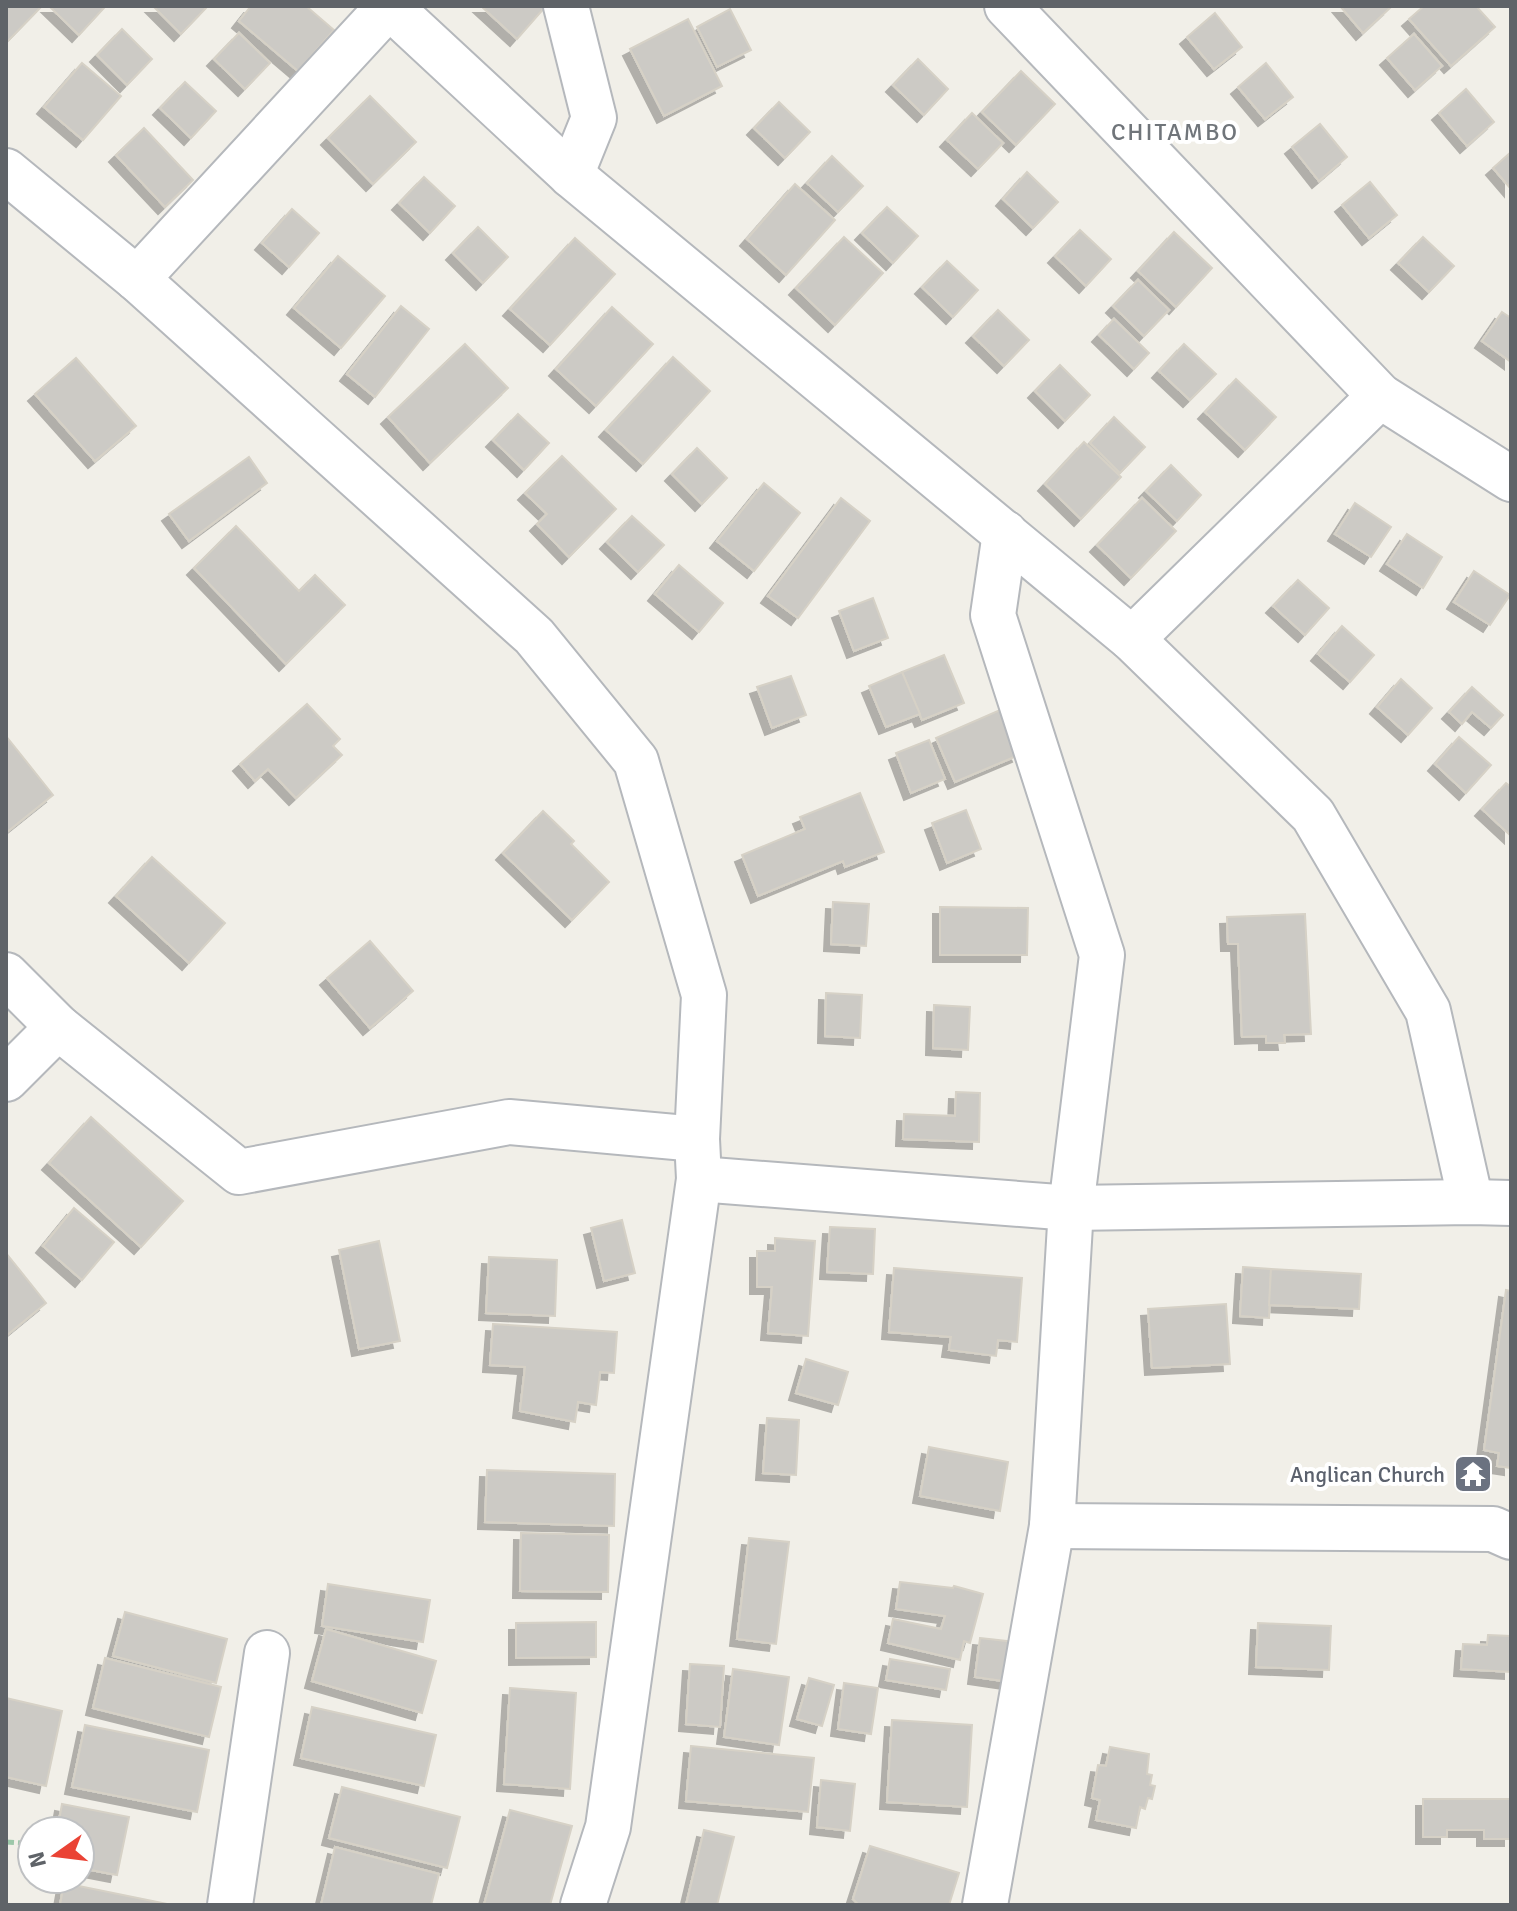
<svg xmlns="http://www.w3.org/2000/svg" width="1517" height="1911" viewBox="0 0 1517 1911" font-family="Signika,sans-serif">
<style>
.building{fill:#cccac5;stroke:#d6d1c6;stroke-width:2;filter:url(#shadow)}
.lines{fill:none;stroke-linecap:round;stroke-linejoin:round}
.minor-casing{stroke:#b5b8bc;stroke-width:48}
.path{stroke:#9cc7a9;stroke-width:5;stroke-dasharray:8 4;stroke-linecap:butt}
.minor{stroke:#fff;stroke-width:44}
.labels{text-anchor:middle;dominant-baseline:central;stroke-width:8;stroke-linejoin:round;paint-order:stroke}
.worship-label{font-size:22px;fill:#5b616d;stroke:#fff;text-anchor:end}
.neighbourhood-label{font-size:24px;letter-spacing:2px;fill:#70757a;stroke:#fff}
</style>
<defs>
<filter id="shadow"><feDropShadow dx="-7" dy="7" stdDeviation="0" flood-color="#0004"/></filter>
</defs>
<rect width="100%" height="100%" fill="#f1efe8"/>
<!-- building -->
<g class="building">
<path d="M6 6H42L6 43Z"/>
<path d="M49 6H101L104 8 79 35Z"/>
<path d="M153 6H205L206 8 181 34Z"/>
<path d="M251 6H306L334 30 298 71 239 21Z"/>
<path d="M481 6H546L517 39Z"/>
<path d="M1340 6H1388L1390 8 1363 33Z"/>
<path d="M1424 6H1476L1495 27 1451 66 1409 19Z"/>
<path d="M730 9 751 50 717 67 697 27Z"/>
<path d="M1215 13 1242 47 1214 69 1187 37Z"/>
<path d="M688 19 722 86 664 116 630 49Z"/>
<path d="M122 29 152 59 127 85 97 55Z"/>
<path d="M239 33 270 63 245 89 214 59Z"/>
<path d="M1414 34 1442 66 1415 90 1387 58Z"/>
<path d="M918 59 948 89 924 115 893 85Z"/>
<path d="M82 63 121 96 83 140 44 107Z"/>
<path d="M1266 63 1293 97 1265 119 1238 87Z"/>
<path d="M1021 71 1055 104 1016 145 982 112Z"/>
<path d="M185 82 216 111 191 138 160 108Z"/>
<path d="M1466 89 1494 122 1467 146 1439 113Z"/>
<path d="M370 96 416 142 373 184 328 138Z"/>
<path d="M779 102 810 132 785 158 754 128Z"/>
<path d="M972 113 1003 143 978 169 947 140Z"/>
<path d="M1320 124 1347 157 1319 181 1292 147Z"/>
<path d="M144 128 193 180 165 207 116 155Z"/>
<path d="M1511 152V189L1493 168Z"/>
<path d="M832 156 863 186 838 212 807 183Z"/>
<path d="M1027 172 1058 202 1033 228 1003 199Z"/>
<path d="M424 177 455 206 430 233 399 203Z"/>
<path d="M1370 182 1397 215 1369 238 1342 205Z"/>
<path d="M795 184 835 220 786 275 747 239Z"/>
<path d="M887 207 918 236 893 263 862 233Z"/>
<path d="M292 209 319 233 289 267 262 243Z"/>
<path d="M478 227 508 257 483 283 453 253Z"/>
<path d="M1080 230 1111 259 1086 286 1055 256Z"/>
<path d="M1174 232 1212 268 1176 307 1138 271Z"/>
<path d="M844 237 883 273 835 325 796 288Z"/>
<path d="M1423 237 1454 266 1429 292 1398 263Z"/>
<path d="M575 238 615 274 550 345 510 309Z"/>
<path d="M338 256 385 296 341 348 294 308Z"/>
<path d="M947 261 978 290 953 317 922 287Z"/>
<path d="M1138 280 1169 310 1144 336 1113 306Z"/>
<path d="M401 306 429 329 375 397 347 374Z"/>
<path d="M612 307 653 344 596 406 556 369Z"/>
<path d="M998 310 1029 340 1004 366 973 336Z"/>
<path d="M1502 312 1511 318V362L1482 341Z"/>
<path d="M1114 319 1149 353 1134 369 1099 335Z"/>
<path d="M465 344 508 388 430 463 388 417Z"/>
<path d="M1184 344 1216 374 1190 400 1159 371Z"/>
<path d="M673 357 710 391 643 464 606 430Z"/>
<path d="M76 358 136 426 95 461 35 394Z"/>
<path d="M1060 365 1090 395 1065 421 1035 391Z"/>
<path d="M1236 379 1276 417 1245 450 1205 412Z"/>
<path d="M518 414 549 443 524 470 493 440Z"/>
<path d="M1114 417 1145 447 1120 473 1090 443Z"/>
<path d="M1084 442 1121 477 1081 519 1045 484Z"/>
<path d="M697 448 727 478 702 504 672 474Z"/>
<path d="M562 456 616 509 569 557 537 524 547 514 525 493Z"/>
<path d="M249 457 267 483 189 541 169 514Z"/>
<path d="M1171 465 1201 495 1177 521 1146 491Z"/>
<path d="M764 483 800 513 754 571 717 541Z"/>
<path d="M841 498 870 521 798 618 768 596Z"/>
<path d="M1142 498 1176 531 1131 578 1097 545Z"/>
<path d="M1355 503 1391 527 1371 557 1335 534Z"/>
<path d="M632 516 664 545 638 572 607 542Z"/>
<path d="M236 526 299 591 315 575 345 605 286 664 194 568Z"/>
<path d="M1407 534 1442 557 1423 588 1387 564Z"/>
<path d="M679 565 723 603 699 632 655 594Z"/>
<path d="M1474 571 1510 595 1490 625 1454 602Z"/>
<path d="M1298 580 1329 608 1305 635 1273 606Z"/>
<path d="M873 598 888 638 854 651 839 611Z"/>
<path d="M1342 626 1374 655 1350 682 1318 654Z"/>
<path d="M944 655 964 703 922 720 902 672Z"/>
<path d="M902 672 920 714 886 727 869 686Z"/>
<path d="M791 676 806 715 772 728 757 687Z"/>
<path d="M1401 679 1432 708 1408 735 1377 707Z"/>
<path d="M1472 687 1503 715 1491 728 1472 712 1462 724 1449 712Z"/>
<path d="M307 704 340 739 333 746 342 755 296 798 268 769 255 781 240 764Z"/>
<path d="M1000 710 1019 755 955 782 936 738Z"/>
<path d="M6 736 53 795 7 832 6 831Z"/>
<path d="M1459 737 1491 765 1466 793 1435 764Z"/>
<path d="M929 740 945 779 911 793 896 753Z"/>
<path d="M1506 783 1511 787V836L1482 809Z"/>
<path d="M860 793 884 852 845 867 843 861 758 896 742 855 805 829 800 817Z"/>
<path d="M966 810 981 849 947 863 932 823Z"/>
<path d="M543 811 574 841 571 844 609 882 572 920 503 853Z"/>
<path d="M152 857 225 923 189 963 116 896Z"/>
<path d="M833 902 869 904 866 946 831 944Z"/>
<path d="M940 907 1028 908 1027 955H940Z"/>
<path d="M1305 914 1311 1034 1284 1035 1285 1043H1266V1036L1242 1037 1238 944H1228L1227 917Z"/>
<path d="M370 941 413 991 370 1028 327 978Z"/>
<path d="M826 993 862 995 860 1038 825 1036Z"/>
<path d="M934 1005 970 1007 968 1050 933 1048Z"/>
<path d="M956 1092 980 1093 979 1142 903 1139 904 1114 955 1116Z"/>
<path d="M91 1117 183 1201 141 1247 49 1163Z"/>
<path d="M74 1208 114 1242 82 1280 43 1246Z"/>
<path d="M622 1220 635 1273 604 1281 591 1228Z"/>
<path d="M830 1227 875 1229 873 1274 827 1272Z"/>
<path d="M775 1238 815 1241 808 1336 768 1333 772 1287H757V1251H775Z"/>
<path d="M379 1241 400 1341 359 1349 339 1250Z"/>
<path d="M6 1253 46 1303 6 1336Z"/>
<path d="M489 1257 557 1260 555 1316 486 1313Z"/>
<path d="M1243 1267 1271 1269 1269 1318 1240 1316Z"/>
<path d="M894 1268 1022 1278 1017 1342 998 1340 996 1356 949 1350 951 1337 889 1332Z"/>
<path d="M1271 1269 1361 1274 1359 1309 1269 1305Z"/>
<path d="M1506 1290 1511 1291V1468L1497 1466 1499 1453 1484 1450Z"/>
<path d="M1226 1304 1230 1364 1152 1368 1148 1309Z"/>
<path d="M493 1324 617 1332 614 1373 600 1372 596 1405 578 1402 575 1422 520 1411 525 1367 490 1365Z"/>
<path d="M806 1359 848 1372 838 1405 796 1393Z"/>
<path d="M767 1418 799 1420 796 1475 763 1473Z"/>
<path d="M929 1447 1008 1462 1000 1511 920 1496Z"/>
<path d="M487 1470 615 1474 614 1526 485 1522Z"/>
<path d="M521 1533 609 1535 608 1592 520 1591Z"/>
<path d="M749 1538 789 1542 776 1644 737 1639Z"/>
<path d="M900 1582 953 1588 954 1586 983 1594 970 1643 964 1641 960 1660 888 1643 893 1619 941 1629 945 1616 896 1609Z"/>
<path d="M328 1584 430 1600 423 1642 322 1626Z"/>
<path d="M125 1612 227 1639 216 1683 113 1656Z"/>
<path d="M596 1622V1657L516 1658V1623Z"/>
<path d="M1258 1623 1331 1626 1329 1670 1256 1667Z"/>
<path d="M326 1629 436 1661 422 1713 312 1681Z"/>
<path d="M1488 1635 1511 1636V1672L1461 1669 1463 1644 1487 1645Z"/>
<path d="M980 1638 1015 1642 1010 1682 975 1677Z"/>
<path d="M105 1658 221 1687 209 1737 93 1708Z"/>
<path d="M890 1659 950 1669 946 1690 886 1680Z"/>
<path d="M690 1664 724 1666 720 1727 686 1724Z"/>
<path d="M733 1669 789 1677 779 1745 724 1737Z"/>
<path d="M809 1678 834 1685 822 1726 797 1719Z"/>
<path d="M844 1683 878 1688 871 1734 838 1729Z"/>
<path d="M510 1688 576 1693 570 1789 504 1784Z"/>
<path d="M6 1698 62 1711 46 1786 6 1777Z"/>
<path d="M312 1707 436 1735 424 1786 301 1758Z"/>
<path d="M892 1720 972 1725 967 1807 887 1802Z"/>
<path d="M85 1725 209 1750 197 1812 72 1787Z"/>
<path d="M691 1746 814 1758 808 1812 686 1801Z"/>
<path d="M1110 1747 1149 1754 1147 1774 1152 1775 1150 1785 1155 1786 1152 1799 1148 1798 1145 1809 1140 1807 1136 1828 1096 1820 1100 1800 1092 1798 1098 1765 1106 1766Z"/>
<path d="M821 1780 855 1784 850 1831 817 1827Z"/>
<path d="M342 1787 460 1817 447 1868 329 1838Z"/>
<path d="M1423 1799H1511V1839H1484V1830H1447V1837H1423Z"/>
<path d="M62 1804 129 1817 117 1875 80 1868V1831H57Z"/>
<path d="M510 1810 572 1826 550 1905H484Z"/>
<path d="M704 1830 734 1837 717 1905H686Z"/>
<path d="M870 1846 959 1873 949 1905H859L853 1899Z"/>
<path d="M335 1847 439 1874 431 1905H321Z"/>
<path d="M64 1883 172 1905H60Z"/>
</g>
<g class="lines">
<defs>
<g id="minor">
<path d="M389 6 571 175 1132 639 1313 815 1428 1011 1471 1202"/>
<path d="M566 6 594 118 571 175"/>
<path d="M1007 6 1380 396 1511 479"/>
<path d="M6 171 137 279 534 636 636 761 704 995 697 1139 699 1179 608 1827 583 1905"/>
<path d="M137 279 389 6"/>
<path d="M1132 639 1380 396"/>
<path d="M6 975 58 1027 239 1172 509 1122 697 1139"/>
<path d="M6 1079 58 1027"/>
<path d="M699 1179 1071 1208 1471 1202 1511 1203"/>
<path d="M1052 1526 1493 1529 1511 1537"/>
<path d="M230 1905 267 1653"/>
<path d="M985 1905 1052 1526 1071 1208 1102 955 993 615 1005 533"/>
</g>
</defs>
<!-- minor casing -->
<use href="#minor" class="minor-casing"/>
<!-- path -->
<path class="path" d="M6 1842 21 1843"/>
<!-- minor -->
<use href="#minor" class="minor"/>
</g>
<!-- icons -->
<defs>
<symbol id="temple-square" viewBox="-11 -11 22 22"><rect x="-9" y="-9" width="18" height="18" rx="4" fill="#6b7280" stroke="#fff"/><path d="M0-6L5-2H3V0L6.5 2.5H4V6H1.5V3h-3V6H-4V2.5H-6.5L-3 0V-2H-5Z" fill="#fff"/></symbol>
</defs>
<g fill-rule="evenodd">
<use href="#temple-square" x="1451" y="1452" width="44" height="44"/>
</g>
<g class="labels">
<!-- worship labels -->
<g class="worship-label">
<text x="1445" y="1474">Anglican Church</text>
</g>
<!-- neighbourhood labels -->
<g class="neighbourhood-label">
<text x="1175" y="132">CHITAMBO</text>
</g>
</g>
<!-- border -->
<rect width="1517" height="1911" fill="none" stroke="#5f6368" stroke-width="16"/>
<!-- north arrow -->
<g transform="translate(56 1855) rotate(256)"><circle r="38" fill="#ffffff" stroke="#bfc1c3" stroke-width="2"/>
<path d="M0-6L14 30L0 20L-14 30Z" fill="#ea4335"/>
<text y="-12" font-size="22" font-weight="bold" text-anchor="middle" fill="#5f6368">N</text>
</g>
</svg>
